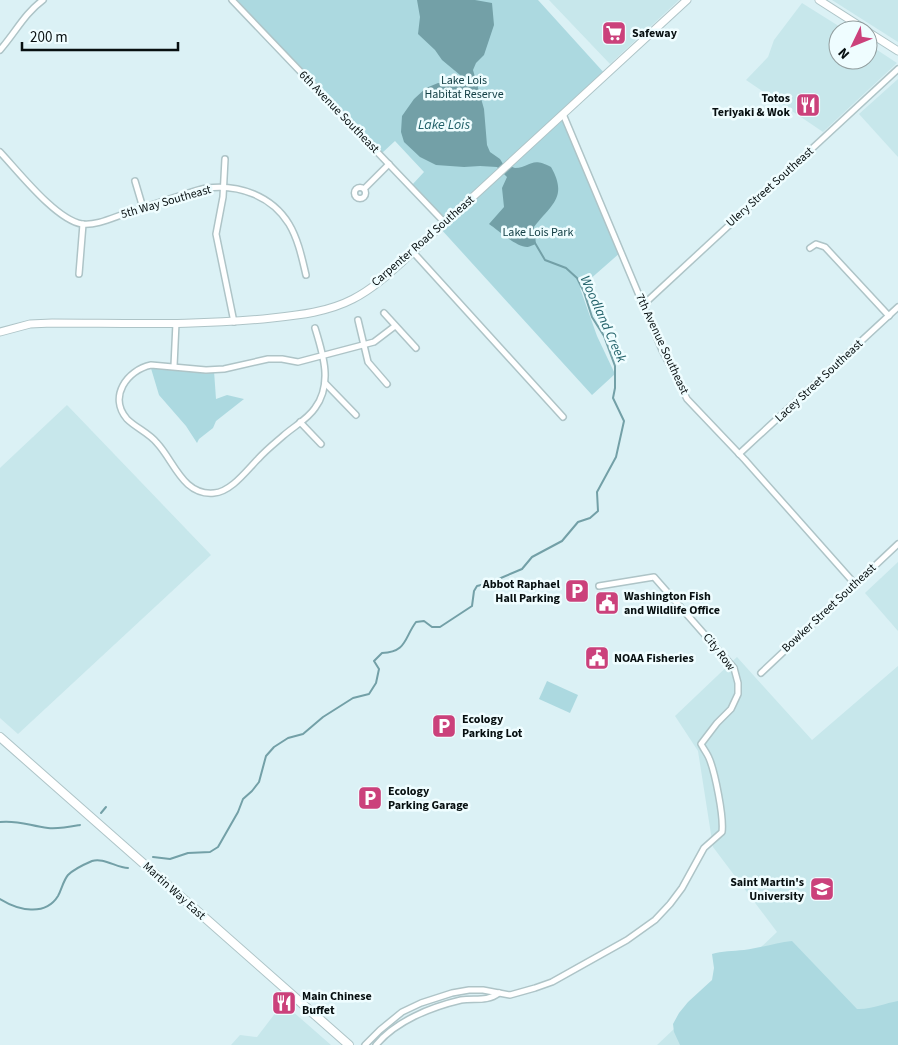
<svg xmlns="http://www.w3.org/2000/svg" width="898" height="1045" viewBox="0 0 898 1045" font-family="'Source Sans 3',sans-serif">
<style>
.built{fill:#c7e7eb}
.green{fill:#acd9e0}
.water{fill:#73a0a7}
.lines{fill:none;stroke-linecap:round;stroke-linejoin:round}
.stream{stroke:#73a0a7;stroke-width:2}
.street-casing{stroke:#aec4c7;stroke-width:8}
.secondary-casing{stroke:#aec4c7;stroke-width:9}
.primary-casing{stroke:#aec4c7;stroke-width:10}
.street{stroke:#fff;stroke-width:5}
.secondary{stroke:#fff;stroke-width:7}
.primary{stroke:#fff;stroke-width:8}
.labels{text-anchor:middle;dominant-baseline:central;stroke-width:5;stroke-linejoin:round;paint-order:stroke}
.poi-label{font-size:12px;font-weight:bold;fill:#070f10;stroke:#effdff;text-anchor:start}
.park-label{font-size:12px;fill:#144046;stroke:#effdff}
.street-label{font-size:12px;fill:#070f10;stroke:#effdff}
.water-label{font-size:14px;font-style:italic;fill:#23626a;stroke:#effdff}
</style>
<rect width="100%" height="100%" fill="#dbf1f5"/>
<!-- built -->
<g class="built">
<path d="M549 0H679L610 64Z"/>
<path d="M832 0H898V42Z"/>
<path d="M802 3 845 30H838V60H868V44L897 63 823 132 746 80 768 57 774 40Z"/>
<path d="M898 79V157L859 114Z"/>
<path d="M67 405 211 555 18 734 0 718V468Z"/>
<path d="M898 562V631L865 593Z"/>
<path d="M737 657 812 740 898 666V1045H657L777 932 713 847 698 751 675 716Z"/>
<path d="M283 1003 331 1045H231L240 1035 257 1037Z"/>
</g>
<!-- green -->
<g class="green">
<path d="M237 0H538L606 75 563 114 621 252 580 288 597 336 615 374 592 395 440 228 445 220 412 185 424 172 395 141 382 153Z"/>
<path d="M150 365 214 371 216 399 227 395 244 399 216 421 213 428 199 439 197 443 186 426 159 395Z"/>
<path d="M547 681 578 695 570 713 539 699Z"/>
<path d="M792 941 857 1009C870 1010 885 1003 898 1001V1045H680L674 1032 673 1024 679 1013 688 1002 712 980 714 968 712 954C722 951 733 951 744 950 760 948 775 943 792 941Z"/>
</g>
<!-- water -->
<path class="water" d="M417 0H475L492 3 494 25 484 55 476 63 473 70 484 109 487 145 490 152 500 159 503 164C507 165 512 167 515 168 531 168 530 156 551 167 568 197 552 204 534 227L536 244C535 244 529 247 528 247 517 248 498 230 489 224L504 207 502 188 507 177 497 167 480 166 464 167 436 165 420 157 404 142 401 132 402 116 414 99 426 88 438 83 462 86 466 80 442 60 435 50 418 34 420 17Z"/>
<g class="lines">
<!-- stream -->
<g class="stream">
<path d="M101 813 106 807"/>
<path d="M0 822C19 820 30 826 48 828 59 829 69 827 80 825"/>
<path d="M153 857 170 859 188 853 210 852 218 847 238 812 243 799 252 791 259 782 266 756 274 747 288 738 303 734 323 717 353 698 369 694 376 683 379 669 374 661 382 653C407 652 404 638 416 622L424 621 432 627H440L472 606 474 591 477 586 489 583 522 569 532 557 562 541 578 522 590 518 598 511 597 492 616 457 624 421 613 398 615 388V366L604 336 592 317 584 292 577 278 566 268 545 260 535 243"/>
<path d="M0 899C18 910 45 917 58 896 62 889 63 881 68 875 73 870 85 864 92 861 103 857 117 868 128 868"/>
</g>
<defs>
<g id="street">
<path d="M232 0 445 223"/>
<path d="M0 50C15 33 25 13 43 0"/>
<path d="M563 114 662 350 687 399 745 460 855 584"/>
<path d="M0 152C18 171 56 220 82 224 97 226 116 216 130 212 149 206 166 200 185 194 192 192 199 189 207 188 239 184 272 196 289 224 298 239 302 258 306 275"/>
<path d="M225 159 223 197 216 234 234 322"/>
<path d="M135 181 143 208"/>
<circle cx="360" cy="193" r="5.5"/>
<path d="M364 189 389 164"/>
<path d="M810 248 816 244 825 247 889 316"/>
<path d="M413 252 563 417"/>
<path d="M79 274 83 224"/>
<path d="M643 305 898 69"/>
<path d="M384 313 416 348"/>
<path d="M358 320 368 362 387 384"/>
<path d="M315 328C323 354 333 384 315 408 308 419 293 427 283 436 275 443 266 450 258 459 247 470 231 492 214 493 183 496 174 461 157 443 149 433 136 428 127 419 108 397 127 370 151 365L206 370 224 369 268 359H282L298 362 374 342 395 326"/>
<path d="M174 366 176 323"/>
<path d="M325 383 356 415"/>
<path d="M300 422 321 444"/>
<path d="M739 454 898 307"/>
<path d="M761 673 898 544"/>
<path d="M365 1045 380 1030 402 1012 421 1003 452 993 469 990H483L510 995 535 988 552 982 627 940 655 920 670 904 682 888 704 848 722 832C724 817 715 772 709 758 707 753 703 748 701 744L717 723 731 709 738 694V683L734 668 654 577 599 586"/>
<path d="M376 1045C396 1021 431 1007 461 1000 475 998 487 1002 499 993"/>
</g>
<g id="secondary">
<path d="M819 0 866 30"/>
<path d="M868 32 898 51"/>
<path d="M0 332 30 324 52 323C125 323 199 326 272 318 300 315 328 312 353 299 375 288 394 269 413 252L687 0"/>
</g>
<path id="primary" d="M0 737 349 1045"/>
</defs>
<!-- street casing -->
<use href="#street" class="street-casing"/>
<!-- secondary casing -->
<use href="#secondary" class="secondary-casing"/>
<!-- primary casing -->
<use href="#primary" class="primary-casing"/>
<!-- street -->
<use href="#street" class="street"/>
<!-- secondary -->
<use href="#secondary" class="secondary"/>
<!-- primary -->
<use href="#primary" class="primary"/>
</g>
<!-- icons -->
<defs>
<symbol id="supermarket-square" viewBox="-11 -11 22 22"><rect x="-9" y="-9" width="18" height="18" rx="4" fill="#cb417b" stroke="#effdff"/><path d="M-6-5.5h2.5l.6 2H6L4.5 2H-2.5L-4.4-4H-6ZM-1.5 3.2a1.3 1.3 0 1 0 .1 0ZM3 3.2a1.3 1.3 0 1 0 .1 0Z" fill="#fff"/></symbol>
<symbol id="restaurant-square" viewBox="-11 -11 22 22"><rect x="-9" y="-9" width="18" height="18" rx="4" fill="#cb417b" stroke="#effdff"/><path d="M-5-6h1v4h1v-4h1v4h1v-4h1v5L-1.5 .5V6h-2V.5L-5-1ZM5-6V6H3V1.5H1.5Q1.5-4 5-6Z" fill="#fff"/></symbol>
<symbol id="parking-square" viewBox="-11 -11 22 22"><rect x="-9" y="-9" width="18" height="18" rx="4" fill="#cb417b" stroke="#effdff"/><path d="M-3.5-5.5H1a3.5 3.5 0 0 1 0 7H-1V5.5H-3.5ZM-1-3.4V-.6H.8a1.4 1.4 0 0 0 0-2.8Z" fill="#fff"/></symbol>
<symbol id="civic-square" viewBox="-11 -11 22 22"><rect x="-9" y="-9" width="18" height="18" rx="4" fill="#cb417b" stroke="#effdff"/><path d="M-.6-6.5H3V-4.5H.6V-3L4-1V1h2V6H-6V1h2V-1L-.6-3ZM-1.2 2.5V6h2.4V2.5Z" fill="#fff"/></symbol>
<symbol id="university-square" viewBox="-11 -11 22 22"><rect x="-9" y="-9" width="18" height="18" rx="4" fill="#cb417b" stroke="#effdff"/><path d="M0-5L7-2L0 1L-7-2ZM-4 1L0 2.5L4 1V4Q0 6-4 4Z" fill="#fff"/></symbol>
</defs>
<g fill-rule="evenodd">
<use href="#supermarket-square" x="600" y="19" width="28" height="28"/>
<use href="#restaurant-square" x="794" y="91" width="28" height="28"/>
<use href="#parking-square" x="563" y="577" width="28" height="28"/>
<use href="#civic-square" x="593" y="589" width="28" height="28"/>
<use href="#civic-square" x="583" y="644" width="28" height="28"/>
<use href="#parking-square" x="430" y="712" width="28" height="28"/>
<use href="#parking-square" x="356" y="784" width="28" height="28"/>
<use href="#university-square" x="808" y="875" width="28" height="28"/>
<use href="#restaurant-square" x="270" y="989" width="28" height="28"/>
</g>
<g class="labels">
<!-- poi labels -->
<g class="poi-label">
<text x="632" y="33">Safeway</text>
<text x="790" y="98" text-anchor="end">Totos<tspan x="790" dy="14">Teriyaki &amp; Wok</tspan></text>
<text x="560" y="584" text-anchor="end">Abbot Raphael<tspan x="560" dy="14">Hall Parking</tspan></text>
<text x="624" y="596">Washington Fish<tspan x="624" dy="14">and Wildlife Office</tspan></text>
<text x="614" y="658">NOAA Fisheries</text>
<text x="462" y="719">Ecology<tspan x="462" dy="14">Parking Lot</tspan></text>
<text x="388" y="791">Ecology<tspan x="388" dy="14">Parking Garage</tspan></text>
<text x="804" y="882" text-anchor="end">Saint Martin's<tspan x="804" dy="14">University</tspan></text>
<text x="302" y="996">Main Chinese<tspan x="302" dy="14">Buffet</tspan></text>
</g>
<!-- park labels -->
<g class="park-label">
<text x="464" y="80">Lake Lois<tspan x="464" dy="14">Habitat Reserve</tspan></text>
<text x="538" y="232">Lake Lois Park</text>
</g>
<!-- street labels -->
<g class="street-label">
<text transform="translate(339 112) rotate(46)">6th Avenue Southeast</text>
<text transform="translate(770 187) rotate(-42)">Ulery Street Southeast</text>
<text transform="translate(166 202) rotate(-16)">5th Way Southeast</text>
<text transform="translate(423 241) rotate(-41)">Carpenter Road Southeast</text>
<text transform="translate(662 344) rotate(65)">7th Avenue Southeast</text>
<text transform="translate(819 381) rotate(-43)">Lacey Street Southeast</text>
<text transform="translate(829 608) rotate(-43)">Bowker Street Southeast</text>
<text transform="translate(719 652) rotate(52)">City Row</text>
<text transform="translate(174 891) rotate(42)">Martin Way East</text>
</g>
<!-- water labels -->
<g class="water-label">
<text x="444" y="125">Lake Lois</text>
<text transform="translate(603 319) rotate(66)">Woodland Creek</text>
</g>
</g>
<!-- north arrow -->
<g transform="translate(853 45) rotate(227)"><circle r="24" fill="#effdff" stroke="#929e9f"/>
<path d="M0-4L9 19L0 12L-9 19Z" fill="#cb417b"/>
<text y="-8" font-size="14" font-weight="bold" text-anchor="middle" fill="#070f10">N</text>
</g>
<!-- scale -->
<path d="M22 42v8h156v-8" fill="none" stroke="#070f10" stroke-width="2.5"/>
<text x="30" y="42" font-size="15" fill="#070f10" stroke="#effdff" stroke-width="4" paint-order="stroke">200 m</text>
</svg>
